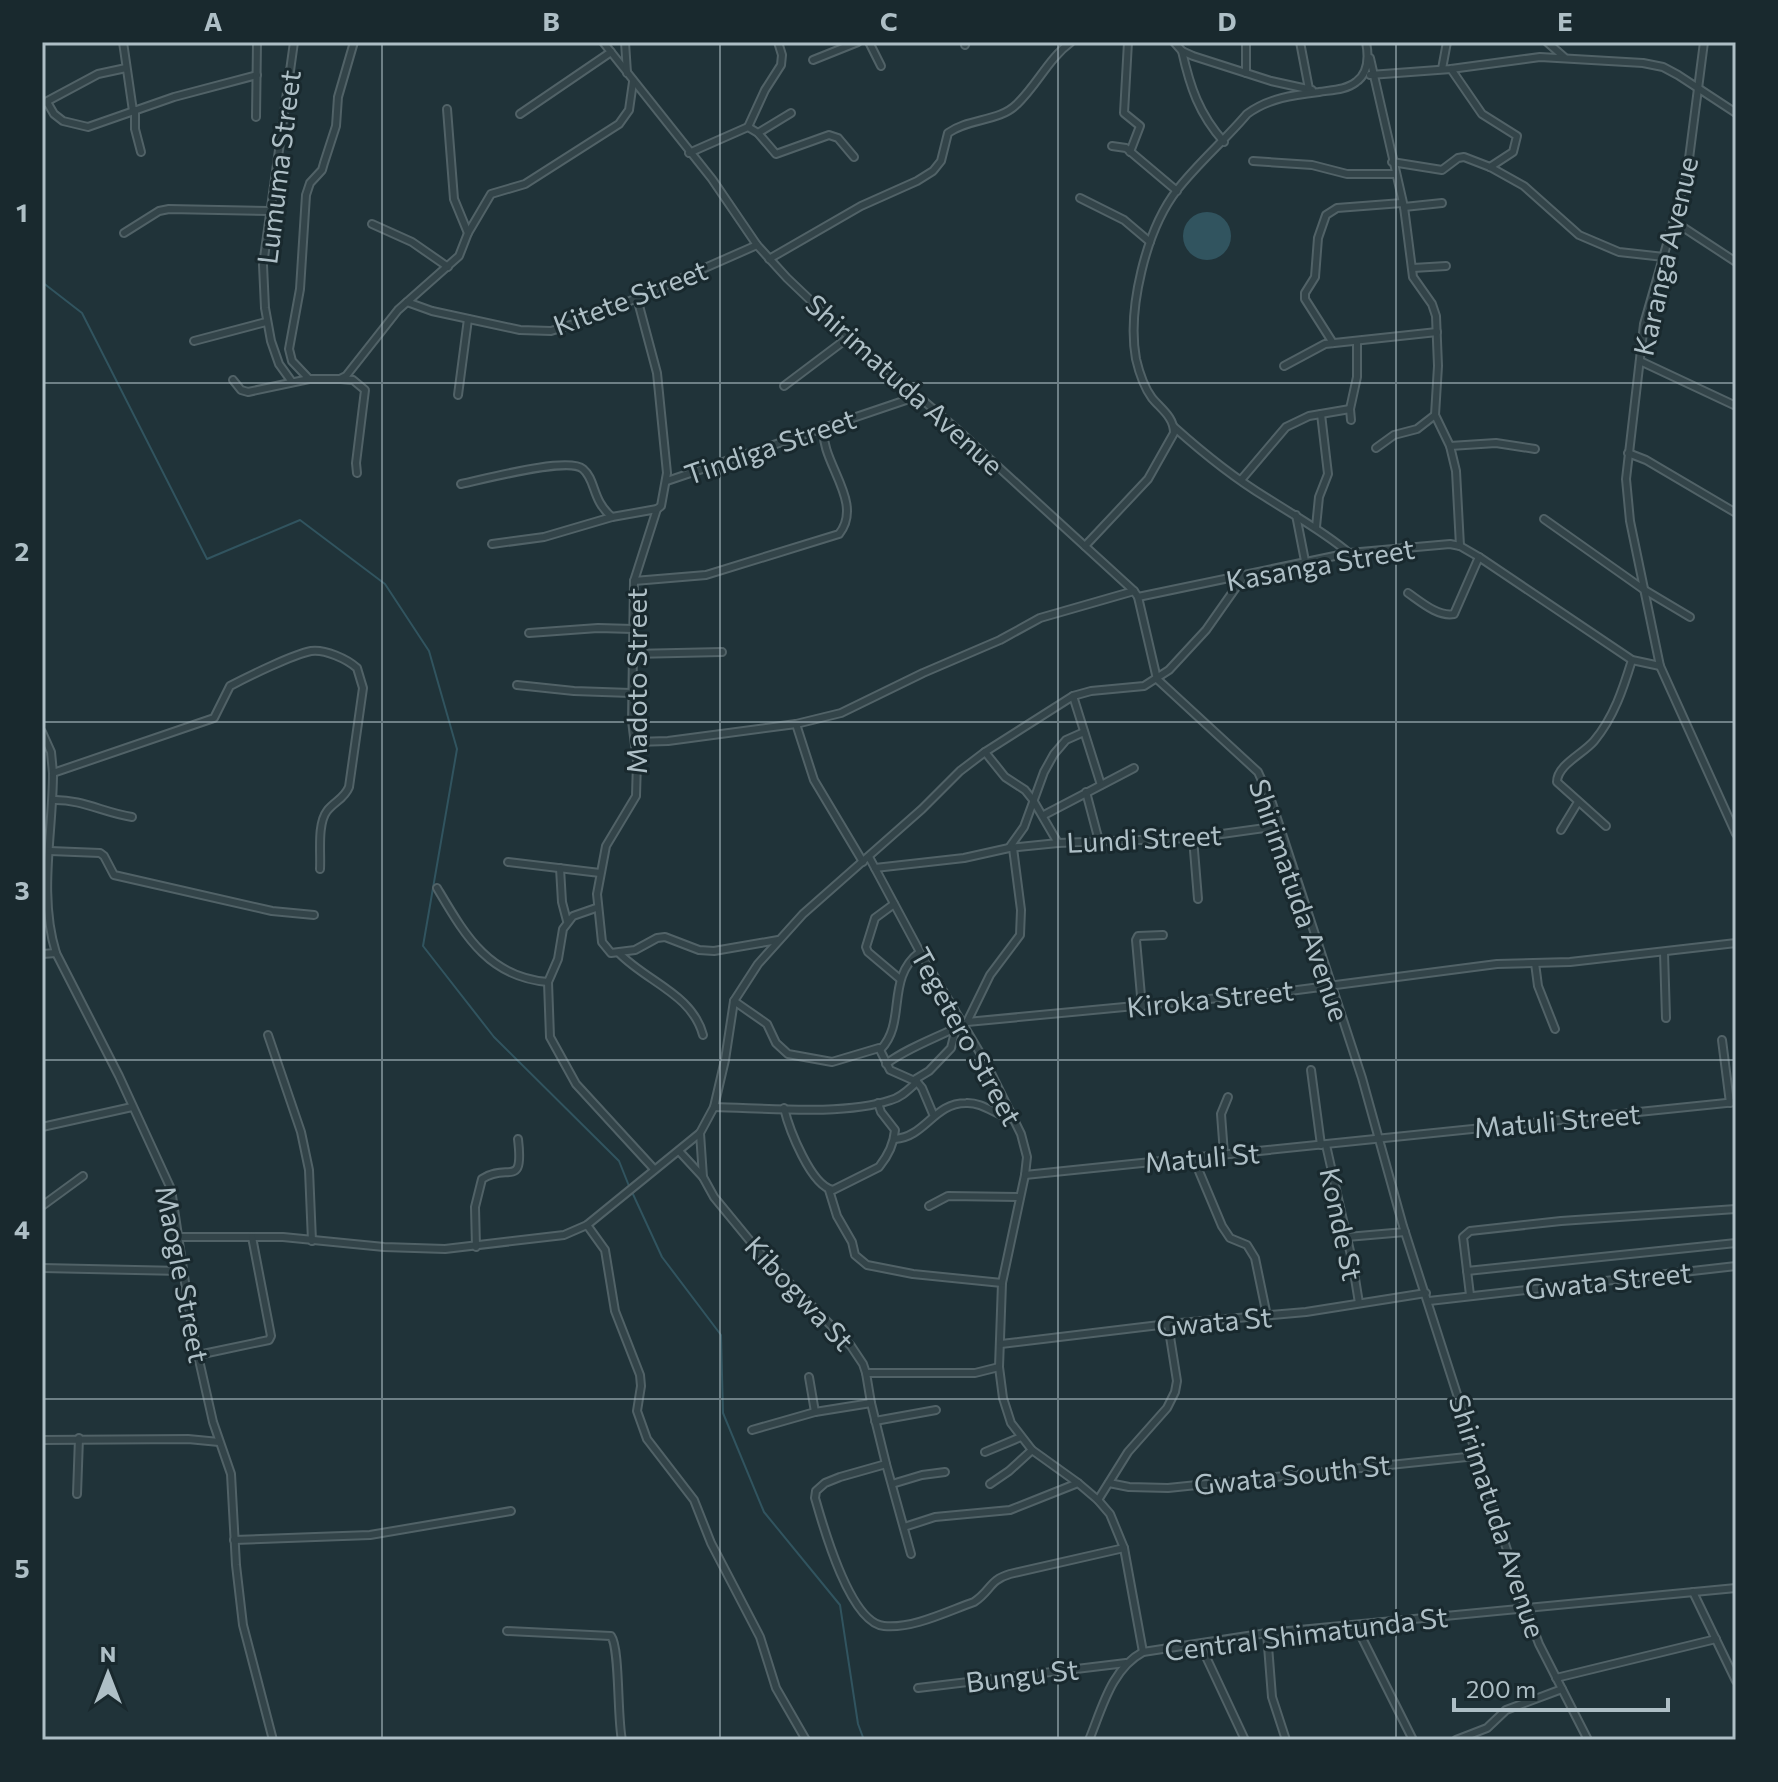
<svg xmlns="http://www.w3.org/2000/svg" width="1778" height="1782" viewBox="0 0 1778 1782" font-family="Commissioner,sans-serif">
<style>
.water{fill:#31545f}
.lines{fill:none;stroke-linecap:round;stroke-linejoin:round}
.stream{stroke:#31545f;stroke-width:2}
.minor-casing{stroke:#516267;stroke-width:10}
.minor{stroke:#334449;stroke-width:6}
.grid{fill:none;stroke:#aebfc6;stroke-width:2;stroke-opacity:0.55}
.labels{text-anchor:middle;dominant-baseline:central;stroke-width:6;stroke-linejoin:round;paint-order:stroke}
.street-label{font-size:28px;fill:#aebfc6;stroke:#19292e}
.neatline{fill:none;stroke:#aebfc6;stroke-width:3}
.grid-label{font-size:26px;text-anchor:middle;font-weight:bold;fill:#aebfc6}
</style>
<rect width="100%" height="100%" fill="#203339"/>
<!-- water -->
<circle class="water" cx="1207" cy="236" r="24"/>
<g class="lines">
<!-- stream -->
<g class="stream">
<path d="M42 282 82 313 207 559 300 520 385 584 429 651 457 749 423 946 494 1037 619 1161 629 1186"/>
<path d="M632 1192 662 1257 721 1335 723 1413 764 1512 840 1605 858 1724 864 1740"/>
</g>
<defs>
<g id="minor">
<path d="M123 42 133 111"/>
<path d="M603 42 712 179 757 245 787 278 849 337 959 431 1134 591 1138 597 1157 679 1258 772 1272 803 1362 1078 1403 1226 1526 1609 1539 1644 1588 1740"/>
<path d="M625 42 627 73"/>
<path d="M869 42 881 66"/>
<path d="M1128 42 1124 113 1140 126 1130 152"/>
<path d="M1174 42 1182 51 1193 56 1271 81 1312 90"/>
<path d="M1246 42V73"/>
<path d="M1300 42 1309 89"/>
<path d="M1547 42 1564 57"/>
<path d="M1704 42 1687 174 1644 324 1626 479 1630 521 1660 666 1736 834"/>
<path d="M965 45 966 42"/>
<path d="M1182 51C1190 87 1199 114 1224 142"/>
<path d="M1370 58 1404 207 1413 277 1432 304 1436 316 1438 366 1435 415 1450 446 1456 471 1460 546"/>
<path d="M813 60 858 42"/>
<path d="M1442 69 1447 42"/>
<path d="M1451 69 1482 114 1517 136 1513 152 1490 167"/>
<path d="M1370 75 1451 69 1540 57 1643 63 1663 67 1678 75 1736 113"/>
<path d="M47 102 54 114 63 121 88 127 174 97 257 75"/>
<path d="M42 104 98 74 126 68"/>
<path d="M447 109 454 199 468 233"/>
<path d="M135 110V129L141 152"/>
<path d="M520 114 611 52"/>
<path d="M256 117 257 42"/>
<path d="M748 127 765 90 781 65 782 55 778 42"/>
<path d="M758 133 791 113"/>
<path d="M1112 146 1126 148 1177 191"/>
<path d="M689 153 748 127 758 133 776 154 829 135 838 138 854 157"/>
<path d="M1253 161 1312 165 1347 174H1395"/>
<path d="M1392 162 1442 170 1458 158 1464 157 1490 167 1524 186 1579 235 1619 252 1664 257"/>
<path d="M1080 198 1124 220 1150 242"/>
<path d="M1404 207 1442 203"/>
<path d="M1675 222 1736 262"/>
<path d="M372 224 412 242 448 267"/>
<path d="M124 233 159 211 169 209 269 211"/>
<path d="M769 259 861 206 917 181 933 171 941 161 948 133C969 118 999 122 1017 104 1037 85 1049 58 1071 42"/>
<path d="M1413 268 1446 266"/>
<path d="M407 302 432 311 520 330 551 331 589 319 757 245"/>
<path d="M194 341 266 322"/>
<path d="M1333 343 1305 299V293L1315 277 1318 238 1326 215 1337 208 1402 203"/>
<path d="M1640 361 1736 406"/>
<path d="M1284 366 1325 344 1437 332"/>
<path d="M309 379 292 361 289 349 300 289 306 195 310 183 322 170 324 163 336 126 338 97 354 42"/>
<path d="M341 379 353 380 365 390 356 463 357 473"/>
<path d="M233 380 241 390 248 392 309 379H340L346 376 398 310 459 256 468 233 491 194 525 184 619 124 629 110 633 82"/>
<path d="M292 382 279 364 271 341 265 308 263 265 294 42"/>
<path d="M784 386 849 337"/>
<path d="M458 395 468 319"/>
<path d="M1351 420 1350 409 1357 377V341"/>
<path d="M1174 427C1203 453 1234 478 1267 498 1295 516 1323 531 1349 553"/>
<path d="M1450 446 1496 443 1535 449"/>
<path d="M1376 448 1394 435 1417 429 1435 415"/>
<path d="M1628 453 1646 460 1736 513"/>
<path d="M1241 480 1286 427 1309 416 1350 409"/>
<path d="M667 481 918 396"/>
<path d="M461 484C482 480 568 456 583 469 596 480 592 501 612 517"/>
<path d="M657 509 634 581 632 721 637 761 636 796 606 846 597 894 602 942 611 953 635 950 657 938 665 937 699 950 714 951 778 940"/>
<path d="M1296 515 1305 561"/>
<path d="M1544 519 1643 589 1690 617"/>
<path d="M1316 527 1319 497 1328 474 1321 414"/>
<path d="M492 544 544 537 612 517 657 509 661 506 667 473 657 373 637 298"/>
<path d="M1085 546 1148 479 1174 433C1174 417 1161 409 1152 398 1144 387 1139 372 1136 359 1127 309 1146 230 1177 190 1198 163 1225 140 1247 114 1269 98 1293 95 1319 92 1331 90 1346 90 1356 82 1369 73 1369 57 1366 42"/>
<path d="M634 581 706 575 839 534C865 502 819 461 824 428"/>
<path d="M1408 593C1421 602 1438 617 1454 614L1479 557"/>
<path d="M1138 597 1349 553 1450 544 1460 546 1479 557 1632 660 1660 666"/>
<path d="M529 633 598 628 633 629"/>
<path d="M632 654 722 652"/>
<path d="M517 685 574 691 631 693"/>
<path d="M1073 696 1101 785"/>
<path d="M796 724 814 780 863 862"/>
<path d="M42 732 51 752 53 773C53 832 38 895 56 953L119 1076 171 1189 192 1329 213 1422 231 1474 236 1565 243 1625 273 1740"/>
<path d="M635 742 668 741 796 724 841 713 923 673 1000 640 1040 618 1134 591"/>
<path d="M985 752 1005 777 1025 790 1033 800 1058 843"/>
<path d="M53 773 214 718 230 686C247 677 294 654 311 651 325 649 347 659 357 668L363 688 349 787C344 799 335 801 327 811 317 824 321 853 320 869"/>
<path d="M1086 792 1099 841"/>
<path d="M53 800C81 799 105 813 132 817"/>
<path d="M1044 815 1134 768"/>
<path d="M1606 826 1557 782C1557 765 1583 754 1594 741 1614 717 1623 689 1632 660"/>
<path d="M1561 830 1578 802"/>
<path d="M1193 838 1198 899"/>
<path d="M1009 848 1058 843 1193 838 1279 826"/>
<path d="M50 851 100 853 104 856 114 875 272 911 314 915"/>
<path d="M869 857 920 952 986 1063 1021 1134 1027 1157 1025 1175 1002 1283 999 1367 1003 1398 1011 1423 1032 1450 1078 1483 1098 1500 1110 1514 1124 1548 1143 1652"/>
<path d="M508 862 600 873"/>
<path d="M560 868 562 902 567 921"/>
<path d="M875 868 964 858 1009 848 1024 827 1044 772 1054 754 1066 740 1084 732"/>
<path d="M437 888C465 935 488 977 548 982"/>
<path d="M894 904 875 918 866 947 868 952 900 979"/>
<path d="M596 908 573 916 563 929 558 959 548 982 550 1037 576 1084 654 1169"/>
<path d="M1664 952 1666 1018"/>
<path d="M619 953C647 982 692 994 703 1035"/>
<path d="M42 954 56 953"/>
<path d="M1535 963 1538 986 1555 1029"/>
<path d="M734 1001 767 1024 776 1043 788 1054 832 1062 879 1048 890 1070 917 1082 922 1088 933 1114"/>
<path d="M1142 1007 1136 940 1138 936 1163 935"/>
<path d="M967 1022 990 975 1020 935 1021 910 1013 848"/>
<path d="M268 1035 301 1132 309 1170 312 1241"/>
<path d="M1722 1040 1730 1103"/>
<path d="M881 1049C907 1022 885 978 920 952"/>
<path d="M886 1064C910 1046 940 1037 967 1022L1282 992 1497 964 1570 962 1736 943"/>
<path d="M1311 1070 1321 1145"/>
<path d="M914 1080 929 1071 951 1048 956 1028"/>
<path d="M714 1107C765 1108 843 1116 891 1100 902 1097 909 1089 917 1082"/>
<path d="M784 1108C789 1129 811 1186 833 1190L879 1167C887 1157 894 1143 895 1130L881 1112 878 1103"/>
<path d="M42 1127 132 1107"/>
<path d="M700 1133 703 1177 714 1197 760 1253 851 1346 863 1364 866 1373 871 1403 886 1464 911 1554"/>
<path d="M895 1139C925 1137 934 1103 966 1103 983 1102 997 1116 1013 1119"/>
<path d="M1326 1145 1352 1260 1359 1303"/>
<path d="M679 1151 703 1177"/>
<path d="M1224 1154 1221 1114 1228 1097"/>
<path d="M1193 1157 1222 1226 1230 1238 1247 1245 1255 1258 1267 1316"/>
<path d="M1025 1175 1736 1102"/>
<path d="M829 1190 837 1216 852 1242 855 1255 867 1265 913 1274 1002 1283"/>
<path d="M42 1206 83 1176"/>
<path d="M929 1206 948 1196 1020 1197"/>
<path d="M587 1225 605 1250 615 1311 640 1375 641 1386 637 1411 647 1439 694 1500 711 1543 760 1637 776 1688 806 1740"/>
<path d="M180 1237H283L384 1247 445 1249 564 1235 587 1225 700 1133 714 1107 725 1060 734 1001 758 964 803 914 922 809 960 771 985 752 1073 696 1091 691 1144 686 1169 670 1206 630 1244 576"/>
<path d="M1347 1237 1405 1232"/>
<path d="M476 1247 475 1207 482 1179C508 1162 524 1190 518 1139"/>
<path d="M42 1268 182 1271"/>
<path d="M1467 1271 1736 1243"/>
<path d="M1470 1295 1463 1237 1470 1231 1561 1221 1736 1209"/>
<path d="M1429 1301 1736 1266"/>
<path d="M1001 1344 1168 1324 1306 1312 1426 1293"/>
<path d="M198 1355 269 1340 271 1336 252 1237"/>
<path d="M866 1373H975L999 1367"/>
<path d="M809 1377 815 1412"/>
<path d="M875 1421 936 1410"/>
<path d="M752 1430 815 1412 871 1403"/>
<path d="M42 1440 188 1439 219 1442"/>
<path d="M985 1452 1021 1437"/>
<path d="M886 1464 840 1477 825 1483 816 1491 815 1498C823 1526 850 1623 884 1626 913 1629 948 1611 974 1602 991 1591 989 1580 1010 1574L1124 1548"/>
<path d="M1109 1483 1129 1487 1168 1488 1476 1456"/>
<path d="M892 1484 922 1475 945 1472"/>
<path d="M990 1484 1009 1471 1032 1450"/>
<path d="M77 1494 79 1438"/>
<path d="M1098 1500 1128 1452 1167 1408 1175 1392 1177 1381 1168 1324"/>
<path d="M904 1527 935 1517 1010 1510 1078 1483"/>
<path d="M234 1540 370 1535 511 1511"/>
<path d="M1693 1592 1736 1681"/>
<path d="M1356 1626 1413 1740"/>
<path d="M507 1631 611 1636C620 1648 617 1717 622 1740"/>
<path d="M1267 1633 1272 1697 1286 1740"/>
<path d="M1200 1644 1245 1740"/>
<path d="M1556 1678 1716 1639"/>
<path d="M918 1688 1126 1663"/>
<path d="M1089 1740C1102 1709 1111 1669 1143 1652L1267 1633 1736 1588"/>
<path d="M1456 1740 1487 1728 1506 1710 1562 1689"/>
</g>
</defs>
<!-- minor casing -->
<use href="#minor" class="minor-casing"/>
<!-- minor -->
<use href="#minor" class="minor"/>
</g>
<!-- grid -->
<path class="grid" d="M382 42V1740M720 42V1740M1058 42V1740M1396 42V1740M42 383H1736M42 722H1736M42 1060H1736M42 1399H1736"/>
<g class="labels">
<!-- street labels -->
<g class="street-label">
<text transform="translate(278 167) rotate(-83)">Lumuma Street</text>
<text transform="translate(1665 256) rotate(-77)">Karanga Avenue</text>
<text transform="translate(630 297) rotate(-21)">Kitete Street</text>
<text transform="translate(905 384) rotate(42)">Shirimatuda Avenue</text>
<text transform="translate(770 446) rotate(-19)">Tindiga Street</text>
<text transform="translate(1320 564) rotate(-10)">Kasanga Street</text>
<text transform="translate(636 681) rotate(-90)">Madoto Street</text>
<text transform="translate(1144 838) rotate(-3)">Lundi Street</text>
<text transform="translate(1300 900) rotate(71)">Shirimatuda Avenue</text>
<text transform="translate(1210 998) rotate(-6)">Kiroka Street</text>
<text transform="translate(967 1036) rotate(61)">Tegetero Street</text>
<text transform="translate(1557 1120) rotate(-5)">Matuli Street</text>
<text transform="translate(1202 1157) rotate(-5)">Matuli St</text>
<text transform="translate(1342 1224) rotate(78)">Konde St</text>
<text transform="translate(183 1274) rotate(79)">Maogle Street</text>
<text transform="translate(1608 1280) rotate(-6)">Gwata Street</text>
<text transform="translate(800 1293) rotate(47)">Kibogwa St</text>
<text transform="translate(1214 1321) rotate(-5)">Gwata St</text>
<text transform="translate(1292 1474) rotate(-6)">Gwata South St</text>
<text transform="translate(1498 1516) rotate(72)">Shirimatuda Avenue</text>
<text transform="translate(1306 1633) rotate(-7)">Central Shimatunda St</text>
<text transform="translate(1022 1675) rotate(-7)">Bungu St</text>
</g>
</g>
<!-- border -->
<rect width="1778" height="1782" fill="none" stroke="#19292e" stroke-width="88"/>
<!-- north arrow -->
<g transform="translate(108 1674)" stroke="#19292e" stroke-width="6" paint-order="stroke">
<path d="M0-6L14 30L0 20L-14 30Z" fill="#aebfc6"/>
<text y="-12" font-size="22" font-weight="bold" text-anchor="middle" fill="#aebfc6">N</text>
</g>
<!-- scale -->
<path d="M1454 1698v12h214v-12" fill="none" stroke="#aebfc6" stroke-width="4"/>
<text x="1466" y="1698" font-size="24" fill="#aebfc6" stroke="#19292e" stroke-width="6" paint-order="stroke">200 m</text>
<rect x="44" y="44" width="1690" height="1694" class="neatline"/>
<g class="grid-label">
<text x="213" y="31">A</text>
<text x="551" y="31">B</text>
<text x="889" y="31">C</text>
<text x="1227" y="31">D</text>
<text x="1565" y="31">E</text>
<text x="22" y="222">1</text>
<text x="22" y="561">2</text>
<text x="22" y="900">3</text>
<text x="22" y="1239">4</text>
<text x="22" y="1578">5</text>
</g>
</svg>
